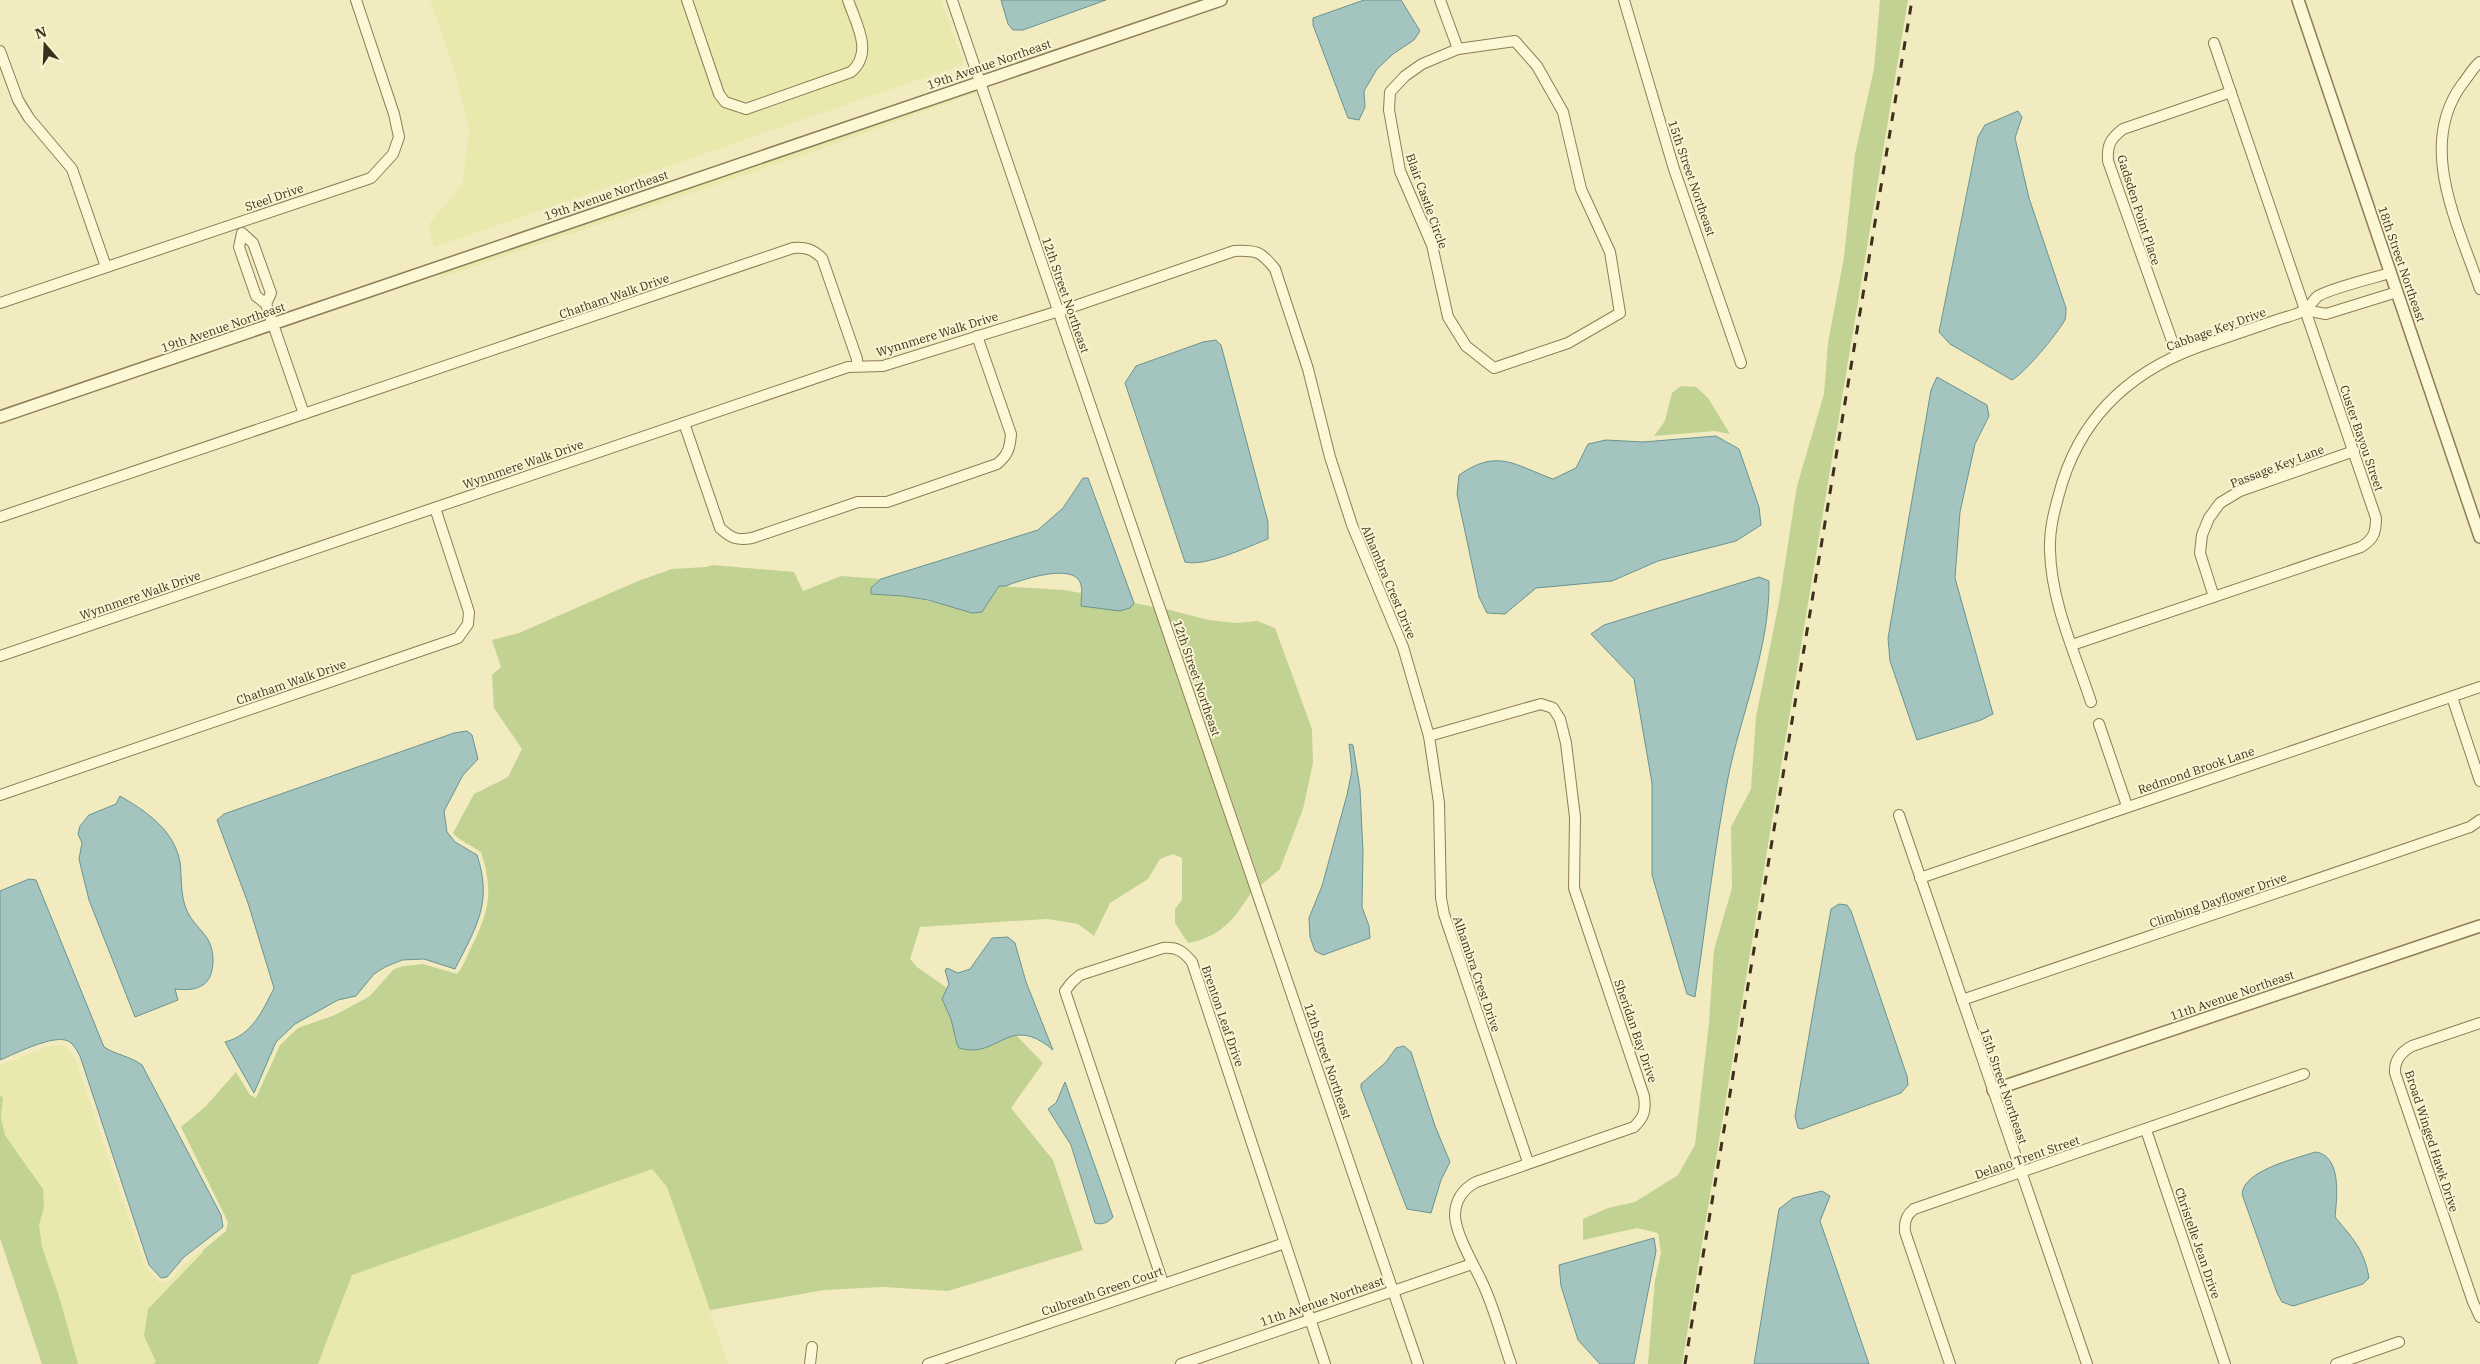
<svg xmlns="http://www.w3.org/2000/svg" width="2480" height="1364" viewBox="0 0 2480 1364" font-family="'IBM Plex Serif',serif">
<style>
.farmland{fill:#e9e9ad}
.green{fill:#c1d293}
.water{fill:#a4c4c0;stroke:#699490}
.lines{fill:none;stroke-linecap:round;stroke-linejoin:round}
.minor-casing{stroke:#8e7d56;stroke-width:12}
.tertiary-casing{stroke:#8e7d56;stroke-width:14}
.minor{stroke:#fcf7d5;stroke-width:10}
.tertiary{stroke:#fcf7d5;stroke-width:11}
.rail{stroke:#3c301c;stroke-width:3;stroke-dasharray:9 9;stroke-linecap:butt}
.labels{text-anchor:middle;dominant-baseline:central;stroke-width:4;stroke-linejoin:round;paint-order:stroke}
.street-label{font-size:12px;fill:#3c301c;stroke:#f9f4d1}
</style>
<rect width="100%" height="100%" fill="#f3ebc0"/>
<!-- farmland -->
<g class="farmland">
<path d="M430 0H941L964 64 434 247 428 225 462 185 469 131 455 72Z"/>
<path d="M977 89 978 92 810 153 440 278 438 274Z"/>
<path d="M52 1045H65L75 1058 145 1266 158 1282H169L187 1261 203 1250 202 1253 148 1309 144 1336 156 1362 153 1364H78L59 1296 42 1247 39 1225 44 1207 35 1175 5 1135 1 1118 3 1098 0 1095V1065Z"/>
<path d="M652 1169 667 1187 728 1364H318L352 1275Z"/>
</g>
<!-- green -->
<g class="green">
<path d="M1880 0H1908L1682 1364H1648L1655 1280 1661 1253 1658 1233 1637 1228 1583 1240V1219L1608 1208 1635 1202 1678 1175 1695 1145 1709 1023 1714 950 1732 888 1731 827 1751 789 1756 717 1779 602 1797 486 1824 394 1828 343 1844 257 1855 154 1874 69Z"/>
<path d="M1681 386 1696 387 1708 398 1730 434 1715 431 1654 436 1665 421 1672 393Z"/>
<path d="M713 565 794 572 803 591 841 576 881 579 871 588V594L903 596 982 612 999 586 1064 590 1081 593 1082 605C1099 606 1113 612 1130 608L1134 603 1154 607 1251 893C1234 919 1221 937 1188 943L1175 923V909L1182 900V858L1173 854 1160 859 1148 879 1110 903 1094 936 1078 924 1047 919 920 927 910 959 917 967 947 988 942 999 951 1019 957 1044 989 1046 994 1042 1016 1035 1043 1063 1011 1108 1053 1160 1083 1250 948 1291 883 1287 824 1290 710 1310 667 1187 652 1169 352 1275 318 1364H153L156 1362 144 1336 148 1309 202 1253 203 1250 226 1231 228 1222 181 1127 205 1107 236 1072 250 1095 256 1098 280 1045 298 1028 335 1015 370 996 394 969 404 966 423 964 457 974C463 967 466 958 470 950 489 912 494 892 481 852L458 838 453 833 474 794 508 777 522 749 494 708 492 675 501 667 492 640 519 633 638 581 672 569 706 567Z"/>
<path d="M1166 609 1209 620 1236 623 1257 621 1275 628 1312 729 1313 763 1303 809 1280 869 1261 885Z"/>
<path d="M0 1095 3 1098 1 1118 5 1135 43 1189 44 1207 39 1225 42 1247 59 1296 78 1364H42L0 1238Z"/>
</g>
<!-- water -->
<g class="water">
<path d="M1001 0H1106L1023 30H1013L1008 24Z"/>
<path d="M1364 0H1401L1420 31 1414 40 1393 54 1377 69 1364 91 1365 107 1359 120 1348 118 1313 25V18Z"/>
<path d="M2018 111 2022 117 2015 138 2029 198 2066 308C2066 312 2066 316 2065 320 2056 335 2026 372 2012 380L1950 344 1939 332 1978 137 1985 125Z"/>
<path d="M1216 340 1221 345 1268 522V539C1247 547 1206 567 1185 562L1125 383 1136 366 1203 342Z"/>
<path d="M1937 377 1987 405 1989 416 1975 444 1960 512 1955 578 1993 714 1981 720 1917 740 1890 661 1888 638 1931 390Z"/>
<path d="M1716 436 1739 449 1759 507 1761 525 1736 541 1658 561 1612 581 1536 588 1505 614 1487 613 1479 597 1457 494 1459 475C1498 448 1514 465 1553 479L1576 468 1588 444 1606 440 1643 442Z"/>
<path d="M1083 478H1088L1134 603 1130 608 1120 611 1081 606C1081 597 1084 586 1078 579 1066 565 1020 580 1006 586H999L982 612 972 613 928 600 903 596 871 594V588L881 579 1038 530 1063 508Z"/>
<path d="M1759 577 1769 581C1770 648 1741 713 1728 778 1714 851 1706 924 1695 997L1687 994 1652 875V783L1634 679 1591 634 1604 625Z"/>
<path d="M467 731 472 735 478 759 463 775 444 811 447 832 455 842 477 855C493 903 476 927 455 969L424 959 402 960 385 967 374 974 356 996 338 1000 295 1024 276 1042 254 1093 225 1042C252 1035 262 1012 274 988L248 903 217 820 224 814 454 733Z"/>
<path d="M1349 744 1353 745 1360 789 1363 853 1362 907 1369 926 1370 938 1323 955 1315 951 1310 937 1309 918 1322 886 1347 795 1352 770Z"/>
<path d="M120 796C146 811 174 830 180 862 182 878 180 895 187 911 192 922 201 929 207 938 211 944 213 953 213 960 213 985 199 992 175 989L178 1000 135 1017 89 900 79 859 82 843 78 834 80 826 89 815 116 804Z"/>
<path d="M29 879 36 880 104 1047C116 1055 130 1056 142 1065L221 1215 223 1227 184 1257 167 1277 161 1278 149 1265 80 1056C77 1051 74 1044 68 1041 53 1034 15 1054 0 1060V891Z"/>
<path d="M1839 904 1847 905 1851 911 1907 1076 1908 1085 1901 1093 1802 1129 1798 1128 1795 1116 1831 909Z"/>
<path d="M1008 937 1015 943 1026 982 1053 1050C1008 1012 999 1060 959 1048L957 1044 951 1019 942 999 949 984 945 970 947 968 958 973 970 969 992 938Z"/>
<path d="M1404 1046 1411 1052 1435 1126 1450 1162 1441 1180 1431 1213 1407 1209 1361 1088V1084L1386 1062 1396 1048Z"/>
<path d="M1065 1082 1113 1217C1108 1223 1102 1225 1095 1223L1071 1145 1048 1109 1056 1103Z"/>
<path d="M2315 1152C2342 1155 2337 1197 2335 1217 2353 1239 2364 1249 2369 1278L2363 1284 2293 1306 2282 1302 2277 1293 2242 1194C2244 1170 2295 1159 2315 1152Z"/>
<path d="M1822 1191 1830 1196 1820 1221 1869 1364H1754L1779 1209 1793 1198Z"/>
<path d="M1654 1238 1656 1251 1634 1364H1600L1578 1340 1561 1286 1559 1265Z"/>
</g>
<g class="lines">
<defs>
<g id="minor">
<path d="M687 0 719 94 725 102 746 109 851 72C874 52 856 24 848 0"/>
<path d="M952 0 1418 1364"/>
<path d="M1440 0 1458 49"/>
<path d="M1624 0 1674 169 1741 363"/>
<path d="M1515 41 1537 66 1563 112 1581 189 1610 252 1620 313 1568 343 1494 368 1466 346 1448 317 1432 245 1400 171 1389 110 1390 92 1405 76 1422 64 1458 49Z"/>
<path d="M0 51 18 100 29 118 72 169 106 267"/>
<path d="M2480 62C2473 67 2469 76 2463 83 2416 145 2458 224 2480 289"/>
<path d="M0 303 371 178 393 154 399 137 394 114 356 0"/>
<path d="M266 304 271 293 253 243 242 233 239 247 256 296 266 304 304 414"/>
<path d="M2305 310 2326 314 2397 292"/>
<path d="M2177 355 2108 161C2107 145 2110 139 2123 129L2231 92"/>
<path d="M684 423 720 528C731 538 737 541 752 538L858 502H887L997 464C1008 455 1010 448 1011 434L977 336"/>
<path d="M0 517 793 248C806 247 812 249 822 258L857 359V366"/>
<path d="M2214 597 2200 553 2202 535 2209 518 2220 503 2240 491 2354 451"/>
<path d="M2072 645 2361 547C2374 539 2376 532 2376 518L2214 43"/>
<path d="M0 656 848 367 883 366 1078 305 1234 251C1256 250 1261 251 1275 269L1308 369 1330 457 1352 525 1403 647 1429 736 1439 803 1441 898 1444 914 1528 1162"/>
<path d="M2452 697 2480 781"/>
<path d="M2091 702C2075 653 2051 602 2050 550 2049 531 2054 512 2059 494 2078 421 2127 373 2198 347 2224 338 2250 329 2277 320 2285 317 2297 315 2305 310 2310 307 2313 300 2318 296 2332 288 2373 278 2390 273"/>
<path d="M2099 724 2127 806"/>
<path d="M1429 736 1541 704 1553 708 1560 719 1566 743 1575 817 1574 888 1644 1096C1646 1111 1644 1117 1634 1127L1476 1182C1463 1189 1455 1200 1455 1216 1456 1235 1473 1263 1481 1280 1494 1306 1501 1336 1511 1364"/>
<path d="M0 795 458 638 468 624 469 612 435 508"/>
<path d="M1899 815 2087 1364"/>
<path d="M1920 878 2480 687"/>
<path d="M1962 1000 2470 827 2480 820"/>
<path d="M2480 1023 2412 1046C2401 1052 2394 1060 2395 1073L2473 1302 2480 1317"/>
<path d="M2146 1130 2225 1364"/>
<path d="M1163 1283 1065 991 1072 982 1080 975 1163 948C1177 947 1183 951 1192 962L1325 1364"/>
<path d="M810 1364 812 1347"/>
<path d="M928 1364 1285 1243"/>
<path d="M1181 1364 1472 1264"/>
<path d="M1950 1364 1905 1232C1904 1222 1906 1215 1914 1209L2304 1074"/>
<path d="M2336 1364 2399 1342"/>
</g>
<g id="tertiary">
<path d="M2298 0 2480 537"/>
<path d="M0 417 1221 0"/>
<path d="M1993 1090 2480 926"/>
</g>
</defs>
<!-- minor casing -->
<use href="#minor" class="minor-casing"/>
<!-- tertiary casing -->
<use href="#tertiary" class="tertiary-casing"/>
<!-- minor -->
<use href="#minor" class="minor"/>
<!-- tertiary -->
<use href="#tertiary" class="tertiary"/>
<!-- rail -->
<path class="rail" d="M1685 1364 1912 0"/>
</g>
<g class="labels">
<!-- street labels -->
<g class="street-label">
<text transform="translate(989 64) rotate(-19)">19th Avenue Northeast</text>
<text transform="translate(1692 178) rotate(71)">15th Street Northeast</text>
<text transform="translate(606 195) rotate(-19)">19th Avenue Northeast</text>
<text transform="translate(274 197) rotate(-19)">Steel Drive</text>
<text transform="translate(1427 201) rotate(70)">Blair Castle Circle</text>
<text transform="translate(2139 210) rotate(72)">Gadsden Point Place</text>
<text transform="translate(2402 264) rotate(71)">18th Street Northeast</text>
<text transform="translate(1066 295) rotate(71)">12th Street Northeast</text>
<text transform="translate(614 296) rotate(-19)">Chatham Walk Drive</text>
<text transform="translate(223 327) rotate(-19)">19th Avenue Northeast</text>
<text transform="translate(2216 329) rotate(-20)">Cabbage Key Drive</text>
<text transform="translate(937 334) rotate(-17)">Wynnmere Walk Drive</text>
<text transform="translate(2362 438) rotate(71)">Custer Bayou Street</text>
<text transform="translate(523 464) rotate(-19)">Wynnmere Walk Drive</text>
<text transform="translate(2277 466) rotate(-21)">Passage Key Lane</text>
<text transform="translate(1389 582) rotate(67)">Alhambra Crest Drive</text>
<text transform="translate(140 595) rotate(-19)">Wynnmere Walk Drive</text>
<text transform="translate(1197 678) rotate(71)">12th Street Northeast</text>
<text transform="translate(291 682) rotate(-19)">Chatham Walk Drive</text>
<text transform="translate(2196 770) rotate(-19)">Redmond Brook Lane</text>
<text transform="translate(2218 900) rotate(-19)">Climbing Dayflower Drive</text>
<text transform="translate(1477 974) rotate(71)">Alhambra Crest Drive</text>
<text transform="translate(2232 995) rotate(-19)">11th Avenue Northeast</text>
<text transform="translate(1223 1016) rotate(71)">Brenton Leaf Drive</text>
<text transform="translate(1636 1031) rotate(71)">Sheridan Bay Drive</text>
<text transform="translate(1328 1061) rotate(71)">12th Street Northeast</text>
<text transform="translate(2004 1086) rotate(71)">15th Street Northeast</text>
<text transform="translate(2432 1141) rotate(72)">Broad Winged Hawk Drive</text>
<text transform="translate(2027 1157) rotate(-19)">Delano Trent Street</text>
<text transform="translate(2198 1243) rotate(71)">Christelle Jean Drive</text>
<text transform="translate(1102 1291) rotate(-19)">Culbreath Green Court</text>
<text transform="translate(1322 1301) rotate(-19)">11th Avenue Northeast</text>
</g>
</g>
<!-- north arrow -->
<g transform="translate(45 45) rotate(341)" stroke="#f9f4d1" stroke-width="4" paint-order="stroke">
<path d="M0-4L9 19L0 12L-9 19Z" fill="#3c301c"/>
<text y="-8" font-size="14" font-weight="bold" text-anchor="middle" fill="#3c301c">N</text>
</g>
</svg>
